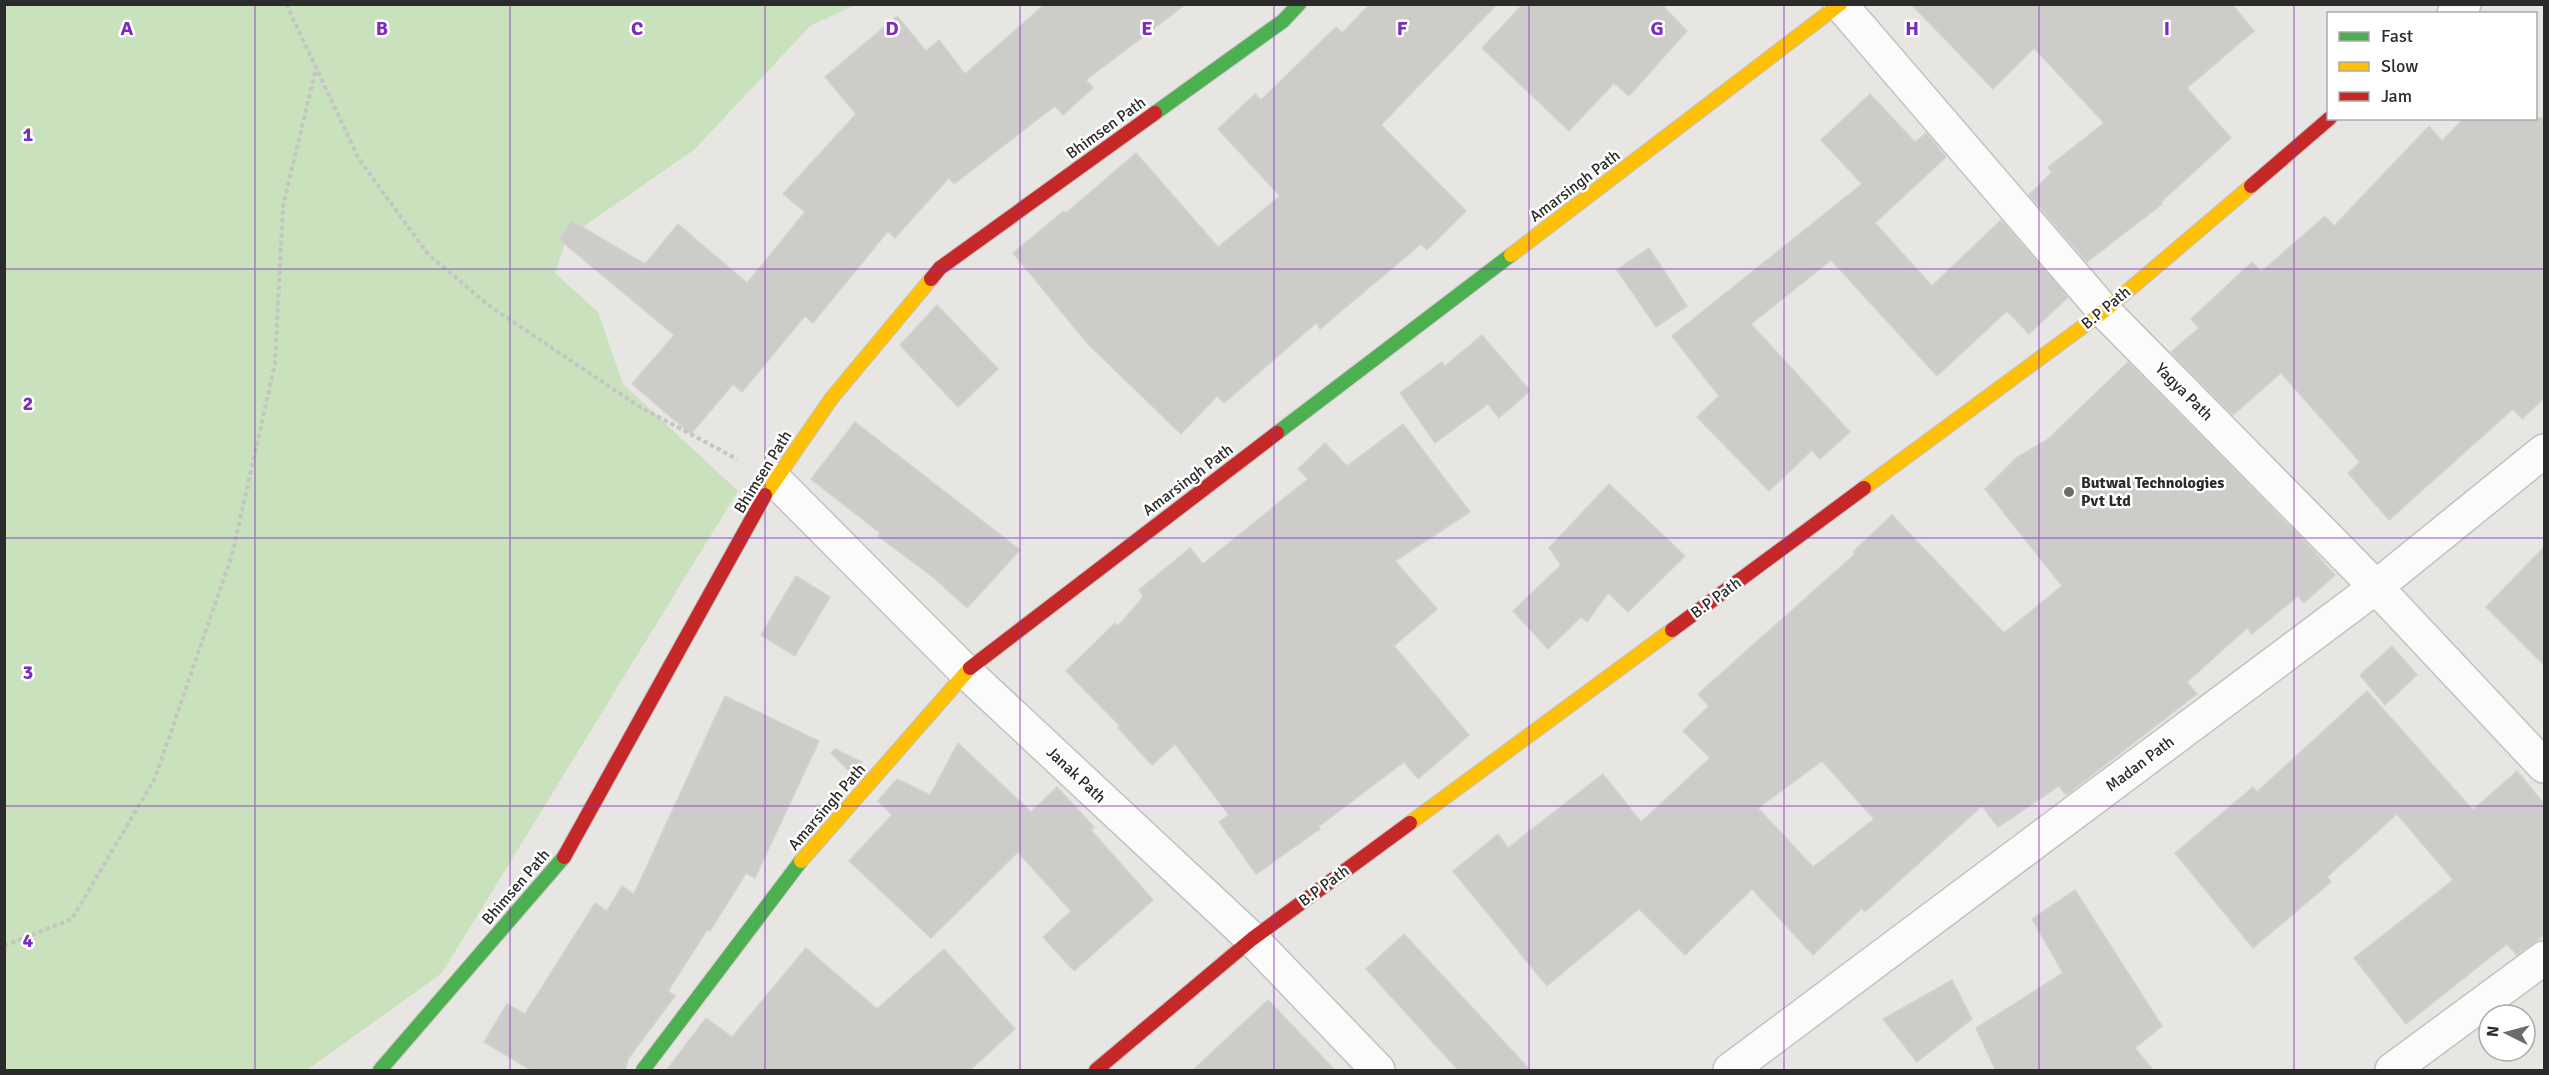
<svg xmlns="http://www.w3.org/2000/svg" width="2549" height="1075" viewBox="0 0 2549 1075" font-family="Signika,sans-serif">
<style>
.green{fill:#c9e2bd}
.building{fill:#cdccc9;stroke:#d3d2ce;stroke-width:1.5;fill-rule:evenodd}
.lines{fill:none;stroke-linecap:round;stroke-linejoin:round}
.street-casing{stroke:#c2c2c2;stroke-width:36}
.fast-casing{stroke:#c2c2c2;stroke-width:16}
.slow-casing{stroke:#c2c2c2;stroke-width:16}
.jam-casing{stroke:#c2c2c2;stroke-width:16}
.path{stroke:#c5c5c4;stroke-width:4;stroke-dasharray:4.5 3;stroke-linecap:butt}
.street{stroke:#fcfbfb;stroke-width:33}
.fast{stroke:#4caf50;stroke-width:14}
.slow{stroke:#ffc107;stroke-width:14}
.jam{stroke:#c62828;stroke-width:14}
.grid{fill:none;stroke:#7b2cbf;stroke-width:1.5;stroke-opacity:0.55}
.poi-dot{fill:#6d6c6b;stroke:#fff;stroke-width:2}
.labels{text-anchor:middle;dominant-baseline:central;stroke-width:5;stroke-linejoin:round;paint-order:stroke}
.street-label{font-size:16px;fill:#2b2b2b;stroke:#fff}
.poi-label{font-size:16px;font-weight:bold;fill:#2b2b2b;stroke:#fff;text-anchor:start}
.grid-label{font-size:20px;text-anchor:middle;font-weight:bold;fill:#7b2cbf;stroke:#fff;stroke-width:5;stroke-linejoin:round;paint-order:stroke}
</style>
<rect width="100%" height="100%" fill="#e8e6e2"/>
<!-- green -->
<path class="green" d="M5 5H855L810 26 695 149 567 238 555 273 598 312 623 384 738 491 442 973 307 1070H5Z"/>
<!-- building -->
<g class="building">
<path d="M1045 4H1186L1086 80 1093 88 1063 115 1055 106 954 184 949 178 895 238 888 231 813 323 805 316 742 392 733 384 691 434 632 384 674 335 559 239 572 221 645 264 678 224 747 283 805 212 783 194 856 114 825 77 897 16 926 51 939 40 965 74Z"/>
<path d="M1370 4H1497L1381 125 1466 211 1427 250 1421 244 1320 329 1316 323 1224 403 1217 396 1181 434 1088 344 1013 253 1064 211 1066 213 1136 153 1218 247 1280 196 1218 129 1255 94 1261 100 1336 27 1342 33Z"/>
<path d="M1523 4H1661L1687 31 1629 96 1614 83 1569 131 1482 48Z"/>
<path d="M1911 4H2232L2254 31 2187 88 2231 138 2161 202 2162 204 2087 262 2029 195 2052 172 2048 167 2104 123 2034 48 1993 89Z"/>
<path d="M1870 94 1915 142 1926 133 1946 157 1875 223 1932 286 2001 220 2068 297 2029 334 2007 311 1937 376 1831 260 1751 324 1850 432 1820 459 1812 450 1769 491 1697 417 1719 396 1672 336 1862 184 1821 140Z"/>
<path d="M2464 118H2544V398L2522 419 2513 409 2389 520 2348 473 2360 462 2281 373 2233 415 2171 352 2199 328 2191 319 2252 262 2261 272 2325 216 2334 226 2429 126 2442 141Z"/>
<path d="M1649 248 1687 306 1656 327 1617 270Z"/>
<path d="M937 305 998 369 958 407 900 345Z"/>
<path d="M1482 335 1530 391 1499 418 1488 404 1435 443 1400 393 1442 362 1445 366Z"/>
<path d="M2128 362 2309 546 2335 575 2304 603 2298 596 2252 634 2247 628 2187 682 2197 694 2066 795 2059 786 1998 827 1982 806 1865 912 1862 908 1813 955 1752 889 1685 955 1639 909 1547 986 1453 871 1498 834 1508 848 1603 774 1641 822 1710 758 1683 731 1709 706 1698 694 1855 554 1853 552 1892 515 2004 633 2062 586 1985 489 2017 457 2047 440ZM1822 761 1874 819 1813 867 1758 808Z"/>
<path d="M855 422 1020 550 967 608 933 577 878 536 880 533 811 479Z"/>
<path d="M1403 424 1470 512 1395 561 1437 609 1394 646 1469 735 1418 779 1404 762 1318 827 1320 829 1256 874 1219 822 1229 815 1175 744 1152 765 1118 728 1120 726 1066 671 1115 623 1118 626 1140 601 1143 596 1139 590 1190 548 1203 564 1308 479 1298 469 1325 443 1347 466Z"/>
<path d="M1609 484 1685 556 1628 612 1608 593 1587 622 1581 617 1548 649 1513 611 1561 565 1549 548Z"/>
<path d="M2544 547V665L2486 607Z"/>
<path d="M796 576 830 597 795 656 761 635Z"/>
<path d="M2392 646 2417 675 2385 705 2360 675Z"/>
<path d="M2367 691 2473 810 2517 771 2544 804V935L2517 955 2507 944 2406 1024 2354 958 2453 880 2397 814 2327 877 2331 882 2253 948 2175 853 2253 787 2257 792Z"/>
<path d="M725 696 819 741 755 878 746 873 710 931 707 930 668 991 675 996 628 1059 625 1071H532L484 1042 507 1004 525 1014 595 903 607 911 622 886 634 894Z"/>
<path d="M958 743 1031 812 1057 787 1094 827 1091 830 1153 900 1074 971 1043 937 1071 911 1018 852 931 938 849 861 892 815 878 801 897 779 930 795Z"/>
<path d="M835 749 862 762 852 774 831 753Z"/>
<path d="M2075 890 2162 1026 2135 1048 2154 1071H1996L1976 1028 2063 973 2032 919Z"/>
<path d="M1404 934 1531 1071H1459L1366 969Z"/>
<path d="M806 948 877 1009 944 949 1015 1029 969 1071H666L706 1018 732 1037Z"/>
<path d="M1952 980 1972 1019 1917 1062 1883 1019Z"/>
<path d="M1268 1000 1336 1071H1192Z"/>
</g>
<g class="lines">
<defs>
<g id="street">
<path d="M1840 4 2104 311 2376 587 2544 766"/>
<path d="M2454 14 2464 4"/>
<path d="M774 479 965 671 1252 939 1378 1070"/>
<path d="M1730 1070 2376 587 2544 451"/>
<path d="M2392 1070 2544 958"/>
</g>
<g id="fast">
<path d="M1155 113 1283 21 1299 4"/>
<path d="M1277 433 1511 255"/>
<path d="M380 1070 564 857"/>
<path d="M643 1070 801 861"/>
</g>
<g id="slow">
<path d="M1511 255 1840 4"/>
<path d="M1864 488 2104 311 2251 186"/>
<path d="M765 495 831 399 931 279"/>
<path d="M1410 823 1672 630"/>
<path d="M801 861 970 668"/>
</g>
<g id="jam">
<path d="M2251 186 2330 118"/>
<path d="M931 279 940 268 1155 113"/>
<path d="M1672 630 1864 488"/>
<path d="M970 668 1277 433"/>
<path d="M564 857 765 495"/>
<path d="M1096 1070 1252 939 1410 823"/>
</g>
</defs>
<!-- street casing -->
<use href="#street" class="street-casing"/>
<!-- fast casing -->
<use href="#fast" class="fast-casing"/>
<!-- slow casing -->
<use href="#slow" class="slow-casing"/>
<!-- jam casing -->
<use href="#jam" class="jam-casing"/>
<!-- path -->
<g class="path">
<path d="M286 4 359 159 427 253 488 305 640 407 737 459"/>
<path d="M4 946 72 919 155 778 232 555 275 364 283 206 316 68"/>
</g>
<!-- street -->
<use href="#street" class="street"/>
<!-- fast -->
<use href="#fast" class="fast"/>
<!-- slow -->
<use href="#slow" class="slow"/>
<!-- jam -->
<use href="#jam" class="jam"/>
</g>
<!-- grid -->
<path class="grid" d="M255 4V1070M510 4V1070M765 4V1070M1020 4V1070M1274 4V1070M1529 4V1070M1784 4V1070M2039 4V1070M2294 4V1070M4 269H2544M4 538H2544M4 806H2544"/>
<!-- markers -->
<circle class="poi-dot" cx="2069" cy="492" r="6"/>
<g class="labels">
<!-- street labels -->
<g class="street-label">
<text transform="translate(1106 128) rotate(-36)">Bhimsen Path</text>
<text transform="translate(1575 186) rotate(-37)">Amarsingh Path</text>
<text transform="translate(2106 308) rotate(-39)">B.P Path</text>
<text transform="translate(2184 392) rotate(45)">Yagya Path</text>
<text transform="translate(763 472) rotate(-58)">Bhimsen Path</text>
<text transform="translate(1188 480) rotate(-37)">Amarsingh Path</text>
<text transform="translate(1716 598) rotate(-36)">B.P Path</text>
<text transform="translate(2140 764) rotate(-37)">Madan Path</text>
<text transform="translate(1076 775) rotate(43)">Janak Path</text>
<text transform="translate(827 807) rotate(-49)">Amarsingh Path</text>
<text transform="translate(1324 886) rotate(-36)">B.P Path</text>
<text transform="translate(516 887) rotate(-49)">Bhimsen Path</text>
</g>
<!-- poi labels -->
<g class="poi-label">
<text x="2081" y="483">Butwal Technologies<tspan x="2081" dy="18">Pvt Ltd</tspan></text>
</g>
</g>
<g class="grid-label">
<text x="127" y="35">A</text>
<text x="382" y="35">B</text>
<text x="637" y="35">C</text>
<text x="892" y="35">D</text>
<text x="1147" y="35">E</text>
<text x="1402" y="35">F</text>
<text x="1657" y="35">G</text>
<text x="1912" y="35">H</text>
<text x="2167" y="35">I</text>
<text x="28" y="141">1</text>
<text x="28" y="410">2</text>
<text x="28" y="679">3</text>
<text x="28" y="947">4</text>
</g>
<!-- border -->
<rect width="2549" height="1075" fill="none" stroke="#2b2b2b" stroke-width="12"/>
<!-- legend -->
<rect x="2327" y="12" width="210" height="108" fill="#ffffff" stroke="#aaaaaa" stroke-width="1.5"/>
<rect x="2339" y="32" width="30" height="9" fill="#4caf50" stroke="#aaaaaa" stroke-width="1.5"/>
<text x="2381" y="42" font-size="18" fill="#2b2b2b">Fast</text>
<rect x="2339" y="62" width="30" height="9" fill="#ffc107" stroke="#aaaaaa" stroke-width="1.5"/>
<text x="2381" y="72" font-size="18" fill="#2b2b2b">Slow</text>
<rect x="2339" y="92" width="30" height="9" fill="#c62828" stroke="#aaaaaa" stroke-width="1.5"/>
<text x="2381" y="102" font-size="18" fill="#2b2b2b">Jam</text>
<!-- north arrow -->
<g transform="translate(2507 1033) rotate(276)"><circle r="28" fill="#ffffff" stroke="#aaaaaa" stroke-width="1.5"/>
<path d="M0-4.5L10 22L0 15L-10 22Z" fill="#6d6c6b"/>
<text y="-9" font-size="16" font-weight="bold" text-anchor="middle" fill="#2b2b2b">N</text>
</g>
</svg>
